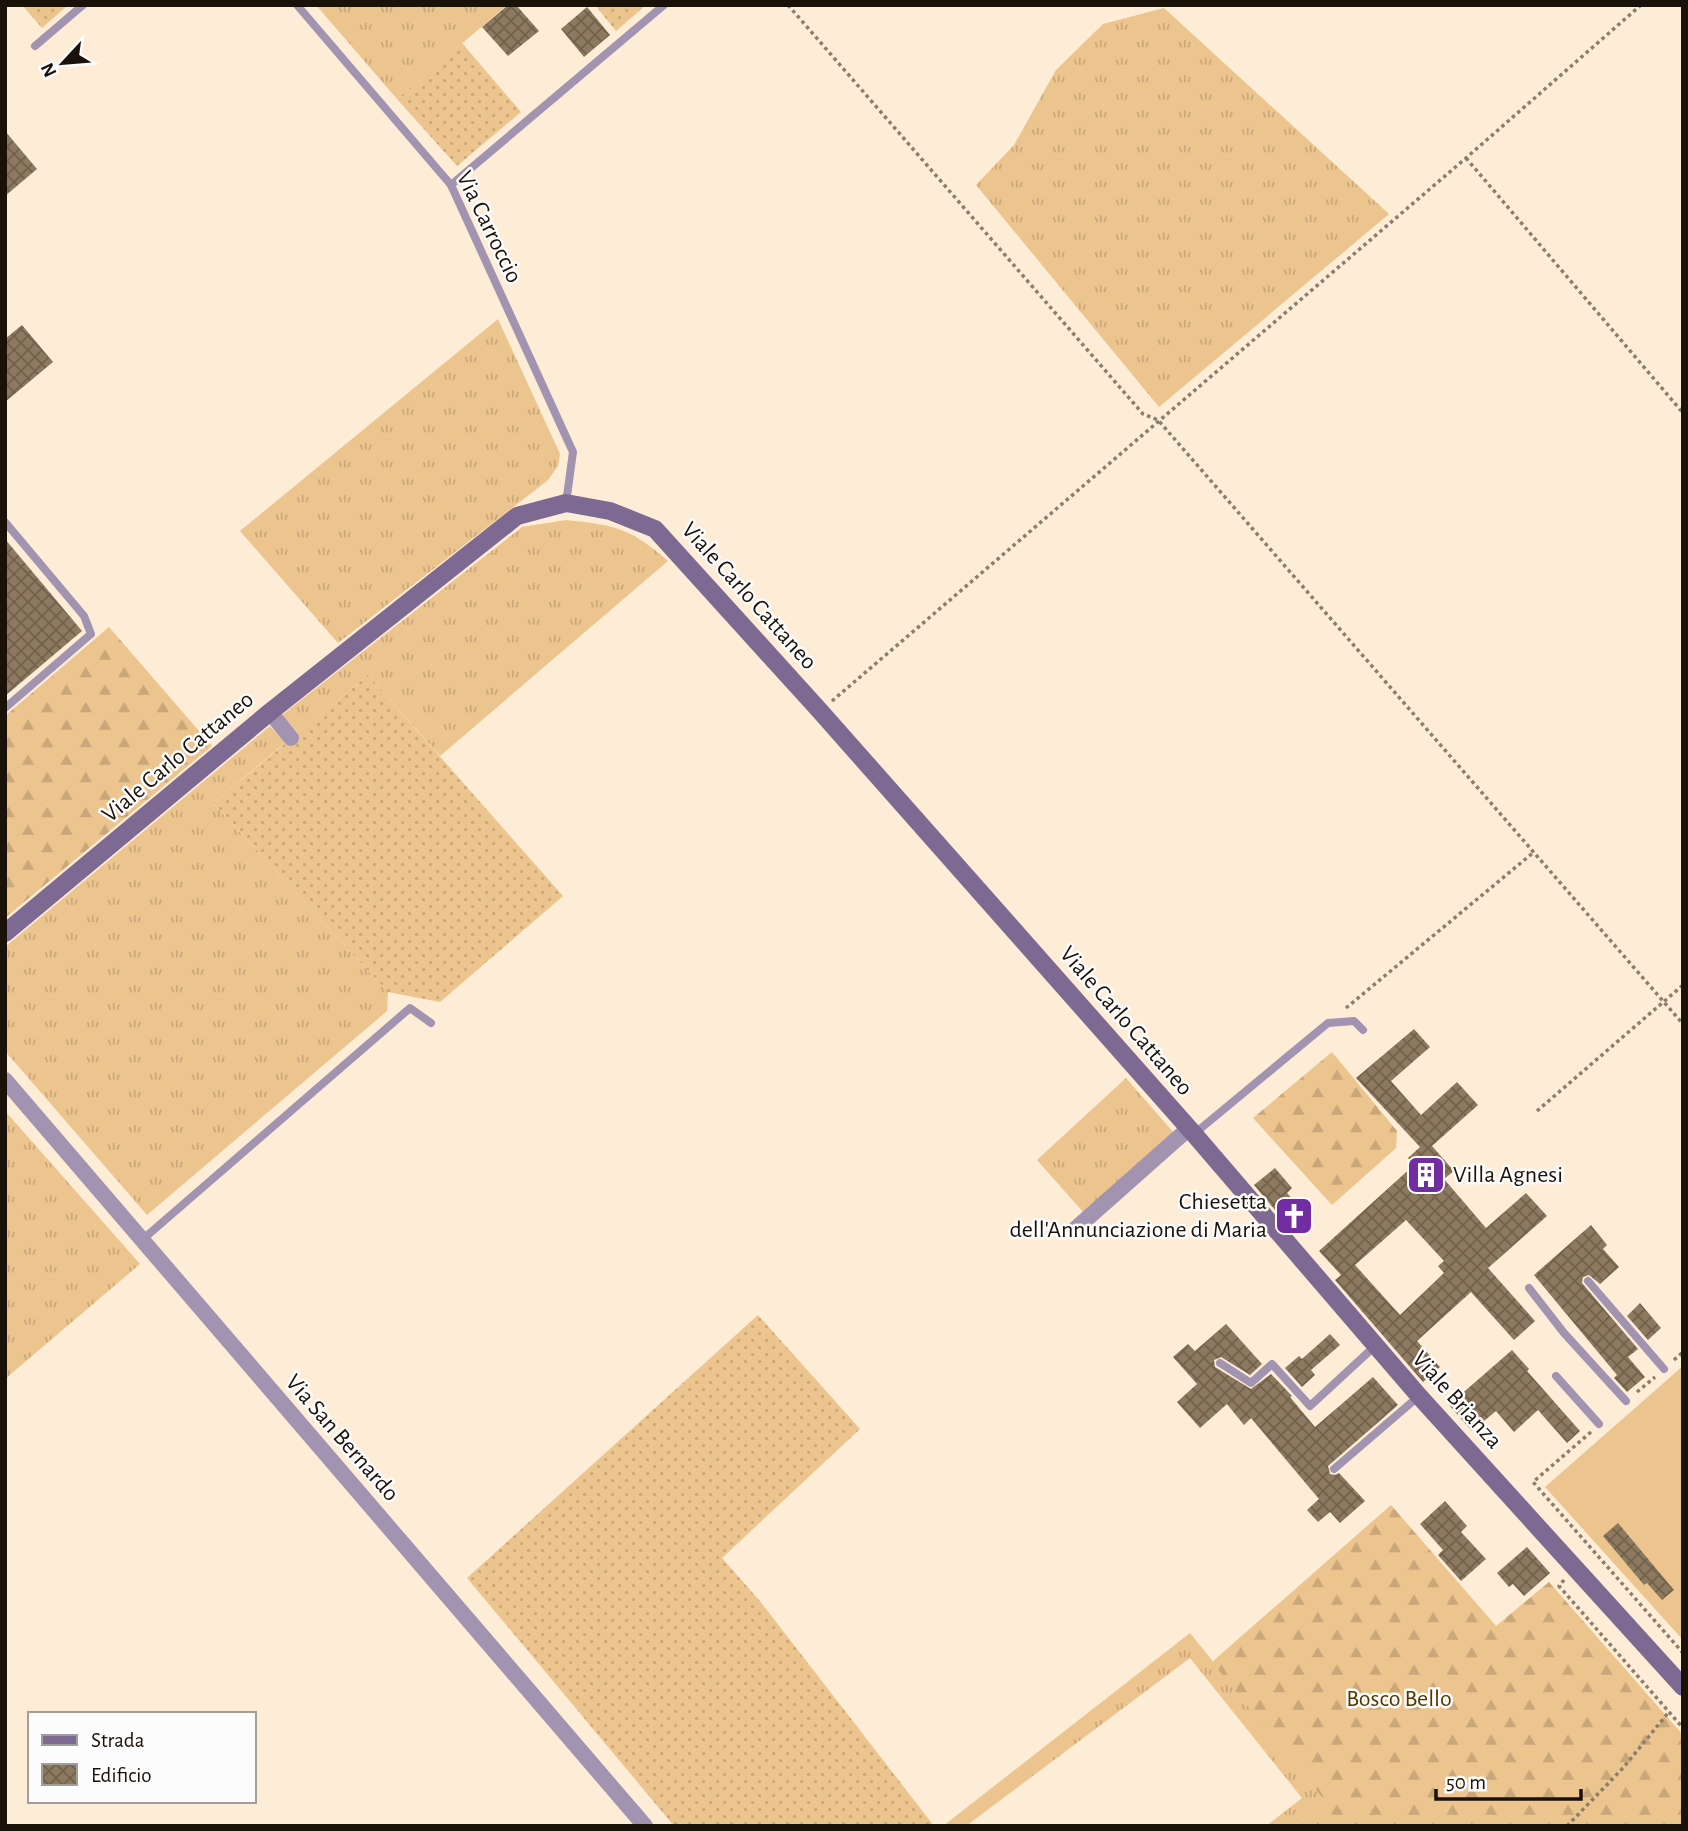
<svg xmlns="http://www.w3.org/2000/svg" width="1688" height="1831" viewBox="0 0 1688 1831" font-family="'Alegreya Sans',sans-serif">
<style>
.grass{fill:url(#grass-tufts)}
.forest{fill:url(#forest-firs)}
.garden{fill:url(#garden-dots)}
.pitch{fill:#ecc48e}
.building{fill:url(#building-cross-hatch);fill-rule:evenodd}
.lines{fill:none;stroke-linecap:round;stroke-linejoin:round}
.path{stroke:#8a7e6e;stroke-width:3.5;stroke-dasharray:3.5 3.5;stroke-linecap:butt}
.lane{stroke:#a294b0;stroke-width:8}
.street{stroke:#a294b0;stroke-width:16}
.secondary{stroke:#7d6991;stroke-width:18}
.labels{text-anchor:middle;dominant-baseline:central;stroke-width:5;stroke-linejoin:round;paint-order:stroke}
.street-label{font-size:24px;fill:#1a1208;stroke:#fcfcfc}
.poi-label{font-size:24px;fill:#1a1208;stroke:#fcfcfc;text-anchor:start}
.park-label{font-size:24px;fill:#543600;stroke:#fcfcfc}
</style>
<defs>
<pattern id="grass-tufts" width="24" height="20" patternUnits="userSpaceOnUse" patternTransform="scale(1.75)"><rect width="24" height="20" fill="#ecc48e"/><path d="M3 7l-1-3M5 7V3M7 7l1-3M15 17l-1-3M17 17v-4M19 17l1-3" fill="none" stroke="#caa779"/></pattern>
<pattern id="forest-firs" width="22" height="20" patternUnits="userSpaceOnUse" patternTransform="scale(1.75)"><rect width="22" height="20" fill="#ecc48e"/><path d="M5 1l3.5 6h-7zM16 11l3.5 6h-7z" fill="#caa779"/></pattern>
<pattern id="garden-dots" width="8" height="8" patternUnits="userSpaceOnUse" patternTransform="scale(1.75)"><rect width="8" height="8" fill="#ecc48e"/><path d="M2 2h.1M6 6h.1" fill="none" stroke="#caa779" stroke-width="1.8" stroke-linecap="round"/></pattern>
<pattern id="building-cross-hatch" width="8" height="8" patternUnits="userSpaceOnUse" patternTransform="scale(1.75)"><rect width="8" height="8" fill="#8c795f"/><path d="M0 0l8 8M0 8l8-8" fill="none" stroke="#72624c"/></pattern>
</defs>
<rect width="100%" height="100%" fill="#fdecd6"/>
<!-- grass -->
<g class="grass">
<path d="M316 5H507L397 99Z"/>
<path d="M1164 8 1389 214 1159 407 976 185 1014 145 1056 70 1103 24Z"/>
<path d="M498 319 560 454 558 466 548 480 338 643 240 531Z"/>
<path d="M566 520C614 525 631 528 668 561L440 756 368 675 298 733 282 715 522 527Z"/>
<path d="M270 726 285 743 213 803 388 992 387 1011 147 1215 5 1051V947Z"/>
<path d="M1126 1078 1173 1132 1084 1213 1037 1160Z"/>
<path d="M5 1111 140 1264 5 1379Z"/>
<path d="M1190 1633 1325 1801 1295 1826H1266L1302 1798 1190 1658 966 1826H943Z"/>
</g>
<!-- forest -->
<g class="forest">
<path d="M109 627 212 746 5 918V716Z"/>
<path d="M1332 1052 1397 1131 1396 1148 1332 1205 1253 1118Z"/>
<path d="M1391 1505 1496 1626 1549 1582 1683 1735V1826H1295L1325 1801 1212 1662Z"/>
</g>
<!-- garden -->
<g class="garden">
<path d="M22 5H68L42 28Z"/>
<path d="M595 5H646L616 31Z"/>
<path d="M462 43 521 112 457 166 397 99Z"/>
<path d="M368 675 563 896 440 1002 388 992 213 803Z"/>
<path d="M758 1315 860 1429 722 1558 759 1600 934 1826H674L467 1578Z"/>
</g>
<!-- pitch -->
<path class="pitch" d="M1683 1366V1640L1545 1487Z"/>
<!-- building -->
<g class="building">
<path d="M508 5H516L539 31 508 56 482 27Z"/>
<path d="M587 7 610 35 584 57 561 29Z"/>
<path d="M5 131 37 169 5 196Z"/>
<path d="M22 325 53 362 5 402V339Z"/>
<path d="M5 539 82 631 5 696Z"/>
<path d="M1414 1029 1430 1047 1391 1081 1421 1115 1457 1082 1478 1105 1432 1146 1454 1171 1444 1179 1486 1228 1526 1193 1547 1216 1488 1268 1535 1321 1514 1340 1471 1292 1417 1341 1440 1367 1423 1382 1335 1280 1341 1275 1319 1251 1414 1165 1408 1158 1420 1147 1356 1078ZM1406 1220 1444 1261 1438 1266 1444 1273 1400 1315 1355 1265Z"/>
<path d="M1275 1168 1292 1188 1287 1193 1311 1219 1295 1234 1254 1185Z"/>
<path d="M1591 1225 1607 1245 1603 1249 1619 1267 1600 1284 1589 1275 1583 1277 1582 1283 1638 1349 1628 1357 1645 1377 1627 1392 1614 1378 1617 1375 1534 1275Z"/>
<path d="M1640 1303 1661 1328 1648 1340 1627 1316Z"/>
<path d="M1226 1324 1262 1364 1250 1375 1221 1357 1214 1360 1215 1367 1251 1389 1271 1374 1292 1396 1290 1397 1315 1427 1373 1377 1398 1405 1328 1466 1330 1474 1335 1475 1339 1473 1365 1501 1340 1523 1330 1512 1318 1522 1307 1510 1319 1499 1251 1418 1244 1425 1227 1404 1200 1428 1177 1402 1197 1384 1173 1357 1188 1344 1195 1351Z"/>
<path d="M1330 1334 1340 1345 1311 1370 1315 1375 1302 1387 1285 1368 1299 1356 1302 1359Z"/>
<path d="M1512 1350 1529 1369 1527 1371 1580 1431 1567 1443 1538 1410 1514 1432 1496 1411 1472 1431 1449 1405Z"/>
<path d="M1445 1501 1467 1526 1461 1532 1486 1559 1461 1581 1438 1555 1443 1550 1420 1524Z"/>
<path d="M1618 1523 1674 1590 1662 1600 1647 1583 1644 1585 1603 1536Z"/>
<path d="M1527 1547 1550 1573 1524 1596 1513 1584 1509 1587 1497 1573Z"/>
</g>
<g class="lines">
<!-- path -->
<g class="path">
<path d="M788 5 1143 414 1158 420 1683 1024"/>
<path d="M1466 158 1683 413"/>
<path d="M832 701 1466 158 1641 5"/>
<path d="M1346 1008 1534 852"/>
<path d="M1537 1111 1683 985"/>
<path d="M1674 1360 1683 1352"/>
<path d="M1637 1392 1655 1377"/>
<path d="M1591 1432 1533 1482 1683 1653"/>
<path d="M1564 1580 1559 1586 1683 1728"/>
<path d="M1567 1826 1623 1768 1668 1713"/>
</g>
<!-- lane -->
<g class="lane">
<path d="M297 5 451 185 573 452 566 503"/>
<path d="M35 46 83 5"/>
<path d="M451 185 664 5"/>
<path d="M5 522 84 616 91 634 5 708"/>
<path d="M1194 1134 1328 1023 1354 1021 1363 1030"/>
<path d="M142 1240 410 1008 431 1023"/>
<path d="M1588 1281 1664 1369"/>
<path d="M1529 1288 1564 1333 1626 1401"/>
<path d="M1220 1363 1251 1383 1272 1364 1310 1406 1375 1346"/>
<path d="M1556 1376 1599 1424"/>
<path d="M1334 1469 1419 1396"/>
</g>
<!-- street -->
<g class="street">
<path d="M270 712 291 738"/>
<path d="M5 1080 645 1826"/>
<path d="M1073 1231 1188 1129"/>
</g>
<!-- secondary -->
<path class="secondary" d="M5 933 270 712 517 516 566 503 610 511 655 529 820 711 1194 1134 1419 1396 1683 1687"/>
</g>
<!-- icons -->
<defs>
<symbol id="building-square" viewBox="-11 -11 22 22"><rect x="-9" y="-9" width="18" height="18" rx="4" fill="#712da1" stroke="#fcfcfc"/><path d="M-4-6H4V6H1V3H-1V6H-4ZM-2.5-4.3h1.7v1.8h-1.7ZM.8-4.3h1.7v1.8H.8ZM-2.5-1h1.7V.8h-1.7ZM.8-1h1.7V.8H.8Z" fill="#fff"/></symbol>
<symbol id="church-square" viewBox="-11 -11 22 22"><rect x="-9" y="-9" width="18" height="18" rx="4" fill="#712da1" stroke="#fcfcfc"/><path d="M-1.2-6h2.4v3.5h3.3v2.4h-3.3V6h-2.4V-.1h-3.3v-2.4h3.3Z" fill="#fff"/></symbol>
</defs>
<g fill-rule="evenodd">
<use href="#building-square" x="1404" y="1153" width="44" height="44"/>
<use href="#church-square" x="1272" y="1194" width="44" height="44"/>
</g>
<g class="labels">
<!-- street labels -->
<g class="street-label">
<text transform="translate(489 227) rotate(64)">Via Carroccio</text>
<text transform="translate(749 596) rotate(48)">Viale Carlo Cattaneo</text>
<text transform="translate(178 757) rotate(-40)">Viale Carlo Cattaneo</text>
<text transform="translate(1126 1021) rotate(49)">Viale Carlo Cattaneo</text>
<text transform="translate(1457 1400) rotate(48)">Viale Brianza</text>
<text transform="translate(342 1438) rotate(49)">Via San Bernardo</text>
</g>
<!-- poi labels -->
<g class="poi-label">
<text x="1453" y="1175">Villa Agnesi</text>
<text x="1267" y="1202" text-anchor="end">Chiesetta<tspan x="1267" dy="28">dell'Annunciazione di Maria</tspan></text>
</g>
<!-- park labels -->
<g class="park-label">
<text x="1399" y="1699">Bosco Bello</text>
</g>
</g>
<!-- border -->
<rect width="1688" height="1831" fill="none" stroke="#1a1208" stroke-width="14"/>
<!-- legend -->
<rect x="28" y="1712" width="228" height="91" fill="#fcfcfc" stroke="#a29e9a" stroke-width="2"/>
<rect x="42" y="1735" width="35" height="10" fill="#7d6991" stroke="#a29e9a" stroke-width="2"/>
<text x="91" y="1747" font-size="21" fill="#1a1208">Strada</text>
<rect x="42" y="1764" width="35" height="21" fill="url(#building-cross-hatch)" stroke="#a29e9a" stroke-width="2"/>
<text x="91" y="1782" font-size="21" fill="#1a1208">Edificio</text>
<!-- north arrow -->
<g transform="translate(63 63) rotate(244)" stroke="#fcfcfc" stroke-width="5" paint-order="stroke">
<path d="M0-5L12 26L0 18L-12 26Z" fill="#1a1208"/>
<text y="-10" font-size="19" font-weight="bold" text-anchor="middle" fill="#1a1208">N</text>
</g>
<!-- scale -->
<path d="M1436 1789v10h145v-10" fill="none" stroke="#1a1208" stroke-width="3.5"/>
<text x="1446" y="1789" font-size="21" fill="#1a1208" stroke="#fcfcfc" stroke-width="5" paint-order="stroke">50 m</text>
</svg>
